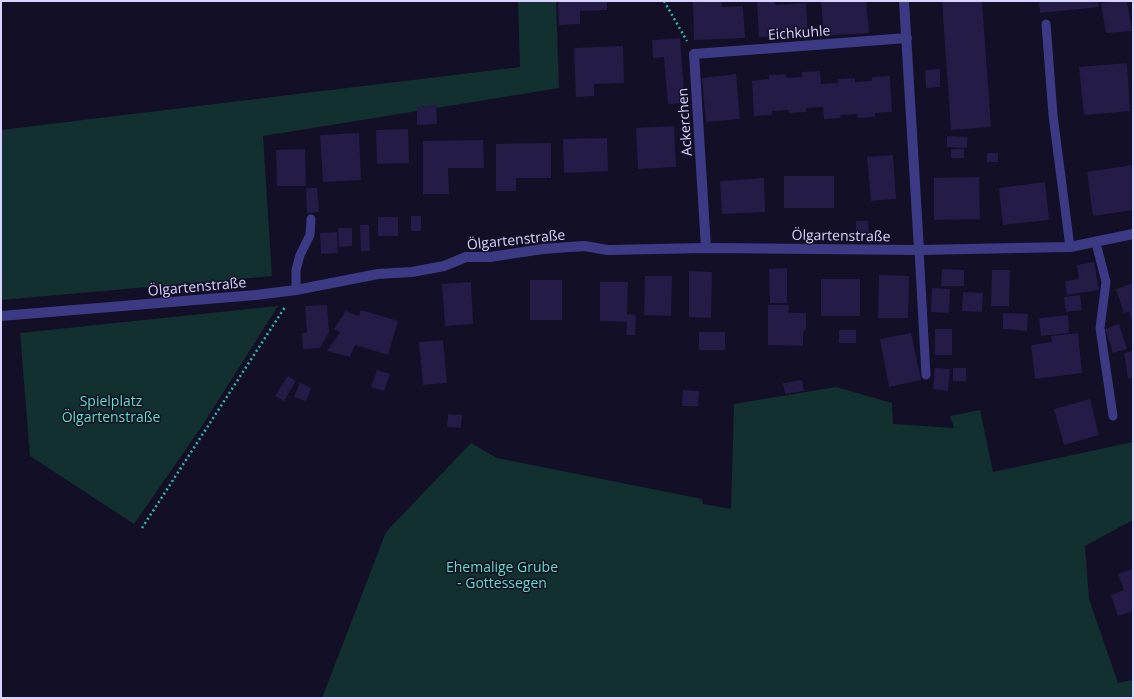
<svg xmlns="http://www.w3.org/2000/svg" width="1134" height="699" viewBox="0 0 1134 699" font-family="'Open Sans',sans-serif">
<style>
.green{fill:#12302f}
.building{fill:#241b47}
.lines{fill:none;stroke-linecap:round;stroke-linejoin:round}
.path{stroke:#2fb8b0;stroke-width:2.5;stroke-dasharray:2 3;stroke-linecap:butt}
.lane{stroke:#3d3a85;stroke-width:9}
.street{stroke:#3d3a85;stroke-width:10}
.labels{text-anchor:middle;dominant-baseline:central;stroke-width:3;stroke-linejoin:round;paint-order:stroke}
.street-label{font-size:14px;fill:#d9d4ff;stroke:#130f26}
.park-label{font-size:14px;fill:#5fe0c0;stroke:#130f26}
</style>
<rect width="100%" height="100%" fill="#130f26"/>
<!-- green -->
<g class="green">
<path d="M518 1H556L559 88 263 136 272 276 1 300V130L520 67Z"/>
<path d="M278 306 202 426 134 524 30 456 20 333Z"/>
<path d="M836 387 892 403 893 424 954 428 950 416 980 410 993 472 1133 442V520L1085 546 1089 599 1118 683 1133 680V698H322L386 532 471 443 497 458 702 499 703 504 731 509 734 404Z"/>
</g>
<!-- building -->
<g class="building">
<path d="M558 1H607V10L580 11V24L559 25Z"/>
<path d="M693 1H722V7L743 6 745 38 694 40Z"/>
<path d="M757 1H775V5L806 3 808 35 759 37Z"/>
<path d="M821 1H866L869 33 824 36Z"/>
<path d="M942 1H982L991 127 951 130Z"/>
<path d="M1039 1H1098L1099 7 1040 13Z"/>
<path d="M1122 1H1127L1132 31 1106 33 1101 3Z"/>
<path d="M680 38 685 103 668 104 664 57 653 58 652 40Z"/>
<path d="M623 46 624 83 594 84V96L576 97 574 48Z"/>
<path d="M1127 63 1130 111 1084 115 1079 67Z"/>
<path d="M940 69V87L926 88 925 70Z"/>
<path d="M820 71 821 84 838 83V79L855 78V82L872 81V77L890 76 892 112 875 113V117L858 118 857 114 840 115 841 118 824 119 823 107 806 108V112L789 113 788 110 772 111V115L754 116 752 81 769 79V75L786 74V78L802 77V72Z"/>
<path d="M736 74 740 119 706 122 702 78Z"/>
<path d="M436 104 437 124 417 125V107Z"/>
<path d="M674 126 676 167 638 169 636 128Z"/>
<path d="M408 129 409 163 377 164 376 130Z"/>
<path d="M359 133 361 180 323 182 320 135Z"/>
<path d="M947 136 967 137V148L947 147Z"/>
<path d="M607 138 608 171 564 173 563 139Z"/>
<path d="M483 140 484 168H448L449 194H423V141Z"/>
<path d="M551 143V178H516V191H496V144Z"/>
<path d="M305 149 306 186H277L276 150Z"/>
<rect x="951" y="149" width="13" height="9"/>
<rect x="987" y="153" width="11" height="9"/>
<path d="M893 155 896 199 871 201 867 157Z"/>
<path d="M1132 165 1133 173V210L1093 216 1087 172Z"/>
<rect x="784" y="176" width="50" height="32"/>
<path d="M979 177 980 219 934 220V178Z"/>
<path d="M764 178 765 212 722 214 720 181Z"/>
<path d="M1045 182 1049 220 1003 225 999 188Z"/>
<path d="M306 188H317L319 212 307 213Z"/>
<rect x="411" y="216" width="10" height="15"/>
<rect x="378" y="217" width="20" height="19"/>
<path d="M856 221H868L869 236H856Z"/>
<path d="M360 225H369L370 251H361Z"/>
<path d="M338 228H352V246L339 247Z"/>
<path d="M337 232 338 253 321 254 320 233Z"/>
<path d="M1094 262 1099 290 1067 295 1065 281 1079 279 1077 265Z"/>
<path d="M787 268V303H770L769 269Z"/>
<path d="M942 269 964 270V286H941Z"/>
<path d="M992 270H1010L1009 306H991Z"/>
<path d="M689 271 712 272 711 318 689 317Z"/>
<path d="M879 275 909 276 908 318H878Z"/>
<path d="M645 276H672L671 316 644 315Z"/>
<rect x="821" y="279" width="39" height="37"/>
<rect x="530" y="280" width="32" height="40"/>
<path d="M471 282 473 324 445 326 442 284Z"/>
<path d="M600 282H628L627 314 636 315 635 335H626L627 322 600 321Z"/>
<path d="M1133 283V325L1129 311 1124 313 1116 289Z"/>
<path d="M932 288 950 289 949 313 931 312Z"/>
<path d="M963 292 983 293 982 312 962 311Z"/>
<path d="M1080 295 1082 310 1066 312 1064 297Z"/>
<path d="M327 305 329 332 320 348 303 349 302 333H307L305 306Z"/>
<path d="M768 305H789L788 313H806V329L803 332V346L768 345Z"/>
<path d="M361 310 398 321 388 355 355 345 350 357 327 351 340 332 334 329 346 311 359 316Z"/>
<path d="M1003 313 1028 314 1027 331 1003 329Z"/>
<path d="M1068 315 1069 333 1041 336 1039 318Z"/>
<path d="M1119 324 1127 349 1113 353 1105 329Z"/>
<rect x="935" y="329" width="17" height="26"/>
<rect x="839" y="330" width="17" height="13"/>
<rect x="699" y="332" width="26" height="18"/>
<path d="M911 333 921 380 889 387 880 339Z"/>
<path d="M1078 333 1082 373 1035 379 1031 345 1052 342 1051 336Z"/>
<path d="M443 340 447 383 423 385 419 342Z"/>
<path d="M1133 351V378H1128L1124 353Z"/>
<path d="M935 368 950 369 948 391 933 389Z"/>
<rect x="953" y="368" width="13" height="13"/>
<path d="M377 370 390 374 384 391 371 387Z"/>
<path d="M288 376 296 381 284 401 275 396Z"/>
<path d="M802 380 804 391 785 394 783 383Z"/>
<path d="M300 383 311 388 306 401 294 397Z"/>
<path d="M683 390 699 391 698 406H682Z"/>
<path d="M1090 399 1099 435 1064 445 1054 409Z"/>
<path d="M448 414 462 415 461 428 447 427Z"/>
<path d="M1133 569V611L1118 616 1111 595 1124 590 1118 574Z"/>
</g>
<g class="lines">
<!-- path -->
<g class="path">
<path d="M664 1 687 41"/>
<path d="M142 528 285 307"/>
</g>
<!-- lane -->
<g class="lane">
<path d="M1046 24 1053 115 1070 247"/>
<path d="M1096 243 1106 282 1100 328 1113 416"/>
<path d="M919 250 926 375"/>
<path d="M296 290V270L300 255 310 235 311 219"/>
</g>
<!-- street -->
<g class="street">
<path d="M904 1 919 250"/>
<path d="M706 248 694 54 907 38"/>
<path d="M1 316 256 295 296 290 378 274 412 272 444 266 466 257H490L543 249 584 246 608 250 706 248 919 250 1070 247 1133 234"/>
</g>
</g>
<g class="labels">
<!-- street labels -->
<g class="street-label">
<text transform="translate(799 32) rotate(-4)">Eichkuhle</text>
<text transform="translate(684 122) rotate(-94)">Ackerchen</text>
<text transform="translate(841 235) rotate(1)">Ölgartenstraße</text>
<text transform="translate(516 239) rotate(-6)">Ölgartenstraße</text>
<text transform="translate(197 286) rotate(-5)">Ölgartenstraße</text>
</g>
<!-- park labels -->
<g class="park-label">
<text x="111" y="400">Spielplatz<tspan x="111" dy="16">Ölgartenstraße</tspan></text>
<text x="502" y="566">Ehemalige Grube<tspan x="502" dy="16">- Gottessegen</tspan></text>
</g>
</g>
<!-- border -->
<rect width="1134" height="699" fill="none" stroke="#d9d4ff" stroke-width="4"/>
</svg>
